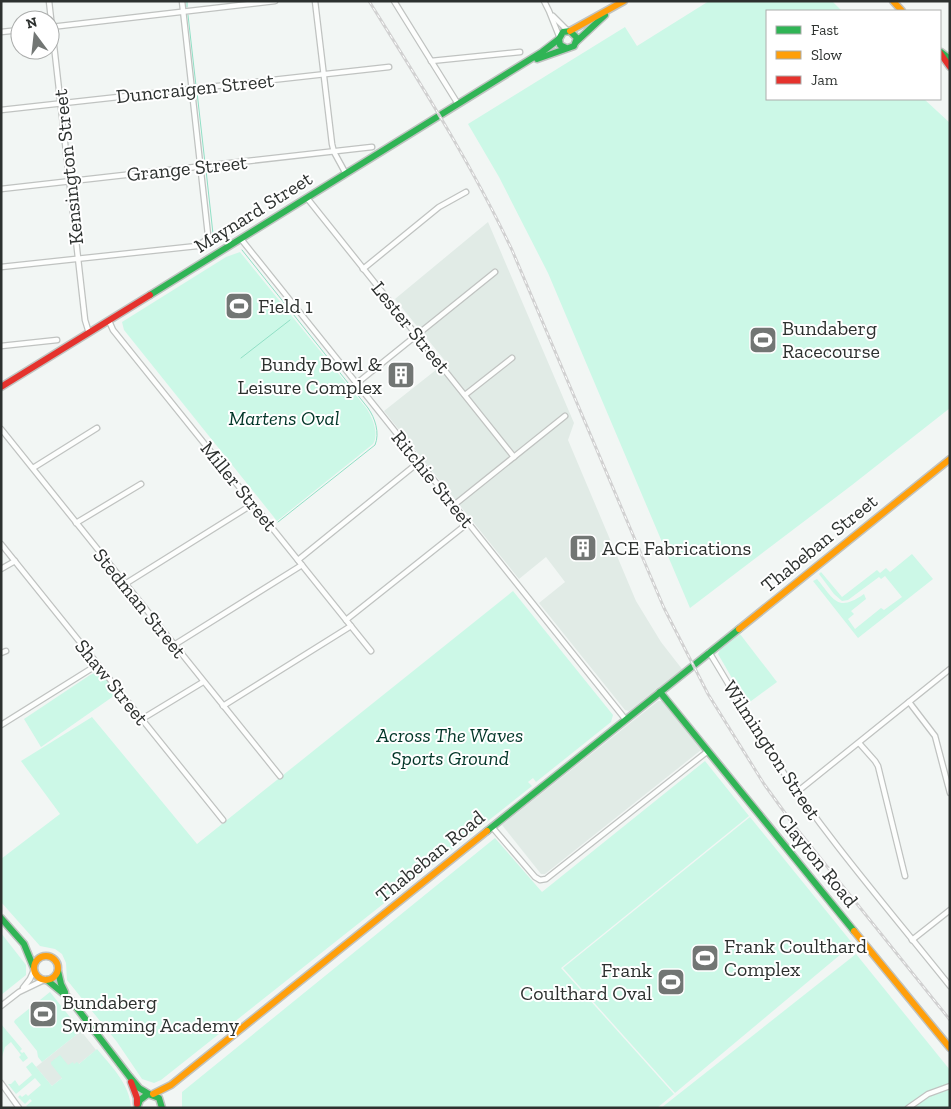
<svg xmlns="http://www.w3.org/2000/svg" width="951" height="1109" viewBox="0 0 951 1109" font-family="'Zilla Slab',serif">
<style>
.built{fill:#e1ebe6}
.green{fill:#ccf8e7}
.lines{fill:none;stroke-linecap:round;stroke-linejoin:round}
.stream{stroke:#91e0c6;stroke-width:1}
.street-casing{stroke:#c0c3c1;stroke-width:7}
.fast-casing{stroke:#c0c3c1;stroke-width:9}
.slow-casing{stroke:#c0c3c1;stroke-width:9}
.jam-casing{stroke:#c0c3c1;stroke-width:9}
.street{stroke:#fdfefd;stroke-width:4.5}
.fast{stroke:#30b455;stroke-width:6}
.slow{stroke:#ff9f0a;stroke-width:6}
.jam{stroke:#e5322d;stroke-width:6}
.rail-casing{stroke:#d1d1d1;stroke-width:3}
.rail{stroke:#fff;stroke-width:1;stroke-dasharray:4;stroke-linecap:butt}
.labels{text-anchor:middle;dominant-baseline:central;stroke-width:4;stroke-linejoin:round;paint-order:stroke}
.street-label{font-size:20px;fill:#2d312f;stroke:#fff}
.poi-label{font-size:20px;fill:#2d312f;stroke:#fff;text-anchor:start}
.park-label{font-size:20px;font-style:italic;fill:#013628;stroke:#fff}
</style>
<rect width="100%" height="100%" fill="#f2f6f4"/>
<!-- built -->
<g class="built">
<path d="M488 222 574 423 568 440 636 601 661 642 682 669 629 711 625 710 539 603 565 582 546 557 519 579 384 411 446 362 395 299Z"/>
<path d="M658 701H662L701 750 545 874H541L502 825Z"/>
<path d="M81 1031 96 1050 52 1086 36 1067Z"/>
</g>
<!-- green -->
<g class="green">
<path d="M709 1H832L842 11H767V99H924L950 123V408L852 485 690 608 548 273 499 177 468 124 625 27 637 46Z"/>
<path d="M240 252 367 409C373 419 379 434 373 444L277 521 124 330 122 322 226 257Z"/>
<path d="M912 554 933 579 858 638 813 581 817 579C834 599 837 613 864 594L866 599 851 611 854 614 848 619 855 629 881 608 884 610 902 597 885 576 881 579 879 577 848 600 842 601 834 594 819 574 821 572 842 597 877 570 880 573 886 568 890 572Z"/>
<path d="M513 591 613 715 611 722 536 782 533 778 528 782 532 786 161 1080 154 1083 142 1079 117 1042 67 980 66 963 62 954 55 949 40 946 1 902V859L60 814 21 761 92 717 197 844Z"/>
<path d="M740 634 777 682 747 704 718 654 720 650Z"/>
<path d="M97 672 102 674 118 693 41 747 24 719 90 675Z"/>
<path d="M705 761 749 816 561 968 674 1094 657 1108H182V1092L495 838 542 892Z"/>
<path d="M750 817 853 944 675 1093 563 968Z"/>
<path d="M1 933 26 965V975L1 995Z"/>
<path d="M856 954 950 1070V1108H661Z"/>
<path d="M50 992 81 1031 42 1062 38 1057 37 1051 14 1022 15 1020Z"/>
<path d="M1 1024 22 1049 20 1051 22 1053 24 1052 28 1058 23 1062 19 1057 21 1055 11 1042 5 1047 1 1060V1043L3 1041 1 1039Z"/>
<path d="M97 1049C111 1066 130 1084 131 1108H28L26 1106 32 1101 30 1099 25 1104 18 1097 20 1095 22 1097 26 1094 28 1096 41 1085 35 1078 16 1094 8 1084H11L15 1080 19 1086 32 1075 26 1067 32 1062 52 1086 62 1078 51 1064V1062L60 1055 68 1065 73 1062 74 1064 77 1062 79 1064Z"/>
</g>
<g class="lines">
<!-- stream -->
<g class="stream">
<path d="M187 1V7"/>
<path d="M188 15 196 86"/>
<path d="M197 92 205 163"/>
<path d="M206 170 214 243 215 244"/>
<path d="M242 250 368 408C375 418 380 433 375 445L278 522"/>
<path d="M241 358 290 320"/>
</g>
<defs>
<g id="street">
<path d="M49 1 85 320 89 333"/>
<path d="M315 1 332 144 334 152 346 174"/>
<path d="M394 1 458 104"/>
<path d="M544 1 549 11 559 36"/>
<path d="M553 16 568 31"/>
<path d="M51 27 275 1"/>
<path d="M1 32 20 30"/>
<path d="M431 61 520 52"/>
<path d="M1 110 389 67"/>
<path d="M1 189 372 147"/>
<path d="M307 198 514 457"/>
<path d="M241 239 626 720"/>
<path d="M1 267 197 246 206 240 208 235 182 1"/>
<path d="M363 269 439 207 466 192"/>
<path d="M109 321 113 330 371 651"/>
<path d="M1 346 57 340"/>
<path d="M356 384 495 272"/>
<path d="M465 395 512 358"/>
<path d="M1 429 280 776"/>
<path d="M33 468 97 428"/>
<path d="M454 505 565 416"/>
<path d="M76 523 141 484"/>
<path d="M1 544 223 820"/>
<path d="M298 560 419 462"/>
<path d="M1 569 15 561"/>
<path d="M125 584 253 504"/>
<path d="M346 620 468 523"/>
<path d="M174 645 302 565"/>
<path d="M709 652C731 687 750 723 773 757 826 837 890 911 950 986"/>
<path d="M1 653 6 651"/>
<path d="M909 702 935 736 950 793"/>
<path d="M223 706 351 626"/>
<path d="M142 719 203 682"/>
<path d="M1 725 97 665"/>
<path d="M859 743 875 761 878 766 905 876"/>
<path d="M797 792 950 669"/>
<path d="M492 827 535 877 540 880 546 879 708 751"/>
<path d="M912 940 950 910"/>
<path d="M23 988 30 979 34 970"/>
<path d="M1 1006 19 992 44 980"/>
<path d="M1 1083 19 1108"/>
<path d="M908 1108 928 1094 950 1086"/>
</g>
<g id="fast">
<path d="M576 42 605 15"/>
<path d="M941 52 950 59"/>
<path d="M537 59 574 46 577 38 570 31 563 32 559 39 560 45 566 48"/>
<path d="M150 295 542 52 559 39"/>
<path d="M660 692 854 931"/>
<path d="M487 831 739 629"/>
<path d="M1 918 24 944 33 966"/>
<path d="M58 971 61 984 65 992"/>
<path d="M47 980 70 999 129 1076 139 1088 149 1094"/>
<path d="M137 1108 140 1100 148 1094 159 1098 162 1108"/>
</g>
<g id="slow">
<path d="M893 1 902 11"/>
<path d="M570 31 624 1"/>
<path d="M739 629 950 459"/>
<path d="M854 931 950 1048"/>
<circle cx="46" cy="968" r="12"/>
<path d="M153 1094 171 1085 487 831"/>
</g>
<g id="jam">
<path d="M940 53 950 67"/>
<path d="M1 387 150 295"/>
<path d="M131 1082 137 1098V1104"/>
</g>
</defs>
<!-- street casing -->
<use href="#street" class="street-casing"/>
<!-- fast casing -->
<use href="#fast" class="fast-casing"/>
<!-- slow casing -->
<use href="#slow" class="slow-casing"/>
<!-- jam casing -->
<use href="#jam" class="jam-casing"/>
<!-- street -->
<use href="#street" class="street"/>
<!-- fast -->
<use href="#fast" class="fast"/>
<!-- slow -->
<use href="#slow" class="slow"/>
<!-- jam -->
<use href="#jam" class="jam"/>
<defs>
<path id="rail" d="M369 1C420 83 471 163 512 250L664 608 708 694 764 784 793 824 950 1020"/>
</defs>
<!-- rail casing -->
<use href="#rail" class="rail-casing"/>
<!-- rail -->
<use href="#rail" class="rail"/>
</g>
<!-- icons -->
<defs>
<symbol id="stadium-square" viewBox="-11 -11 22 22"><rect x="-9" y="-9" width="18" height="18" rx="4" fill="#727674" stroke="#fff"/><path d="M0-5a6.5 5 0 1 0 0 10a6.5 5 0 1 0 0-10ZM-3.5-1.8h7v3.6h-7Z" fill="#fff"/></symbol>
<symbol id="building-square" viewBox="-11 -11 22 22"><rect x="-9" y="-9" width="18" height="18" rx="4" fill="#727674" stroke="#fff"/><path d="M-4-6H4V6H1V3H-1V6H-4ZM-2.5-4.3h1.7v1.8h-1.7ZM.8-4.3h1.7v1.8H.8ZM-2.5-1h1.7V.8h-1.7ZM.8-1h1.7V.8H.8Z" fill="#fff"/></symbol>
</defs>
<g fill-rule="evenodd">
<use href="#stadium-square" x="223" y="290" width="32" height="32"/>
<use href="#stadium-square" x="747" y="324" width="32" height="32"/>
<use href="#building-square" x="385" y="359" width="32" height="32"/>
<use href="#building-square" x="567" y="532" width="32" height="32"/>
<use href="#stadium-square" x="689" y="942" width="32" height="32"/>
<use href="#stadium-square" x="655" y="966" width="32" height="32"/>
<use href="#stadium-square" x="27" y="998" width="32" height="32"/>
</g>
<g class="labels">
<!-- street labels -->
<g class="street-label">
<text transform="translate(195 88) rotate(-6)">Duncraigen Street</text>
<text transform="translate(68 167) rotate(-96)">Kensington Street</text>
<text transform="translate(187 168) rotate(-6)">Grange Street</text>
<text transform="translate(253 212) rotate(-32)">Maynard Street</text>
<text transform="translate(411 327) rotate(51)">Lester Street</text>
<text transform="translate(433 479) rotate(51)">Ritchie Street</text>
<text transform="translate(239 486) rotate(51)">Miller Street</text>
<text transform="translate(819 543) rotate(-39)">Thabeban Street</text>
<text transform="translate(140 603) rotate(51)">Stedman Street</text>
<text transform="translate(112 682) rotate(51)">Shaw Street</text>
<text transform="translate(772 750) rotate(57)">Wilmington Street</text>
<text transform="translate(430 856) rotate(-39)">Thabeban Road</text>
<text transform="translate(818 860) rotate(51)">Clayton Road</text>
</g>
<!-- poi labels -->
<g class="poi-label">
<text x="258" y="306">Field 1</text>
<text x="782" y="328">Bundaberg<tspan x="782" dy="23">Racecourse</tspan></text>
<text x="382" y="364" text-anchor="end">Bundy Bowl &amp;<tspan x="382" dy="23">Leisure Complex</tspan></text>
<text x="602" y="548">ACE Fabrications</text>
<text x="724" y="946">Frank Coulthard<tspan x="724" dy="23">Complex</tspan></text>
<text x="652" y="970" text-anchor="end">Frank<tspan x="652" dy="23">Coulthard Oval</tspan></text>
<text x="62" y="1002">Bundaberg<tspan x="62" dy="23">Swimming Academy</tspan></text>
</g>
<!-- park labels -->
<g class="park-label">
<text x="284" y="418">Martens Oval</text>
<text x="450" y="735">Across The Waves<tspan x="450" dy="23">Sports Ground</tspan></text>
</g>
</g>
<!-- border -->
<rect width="951" height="1109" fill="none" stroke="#2d312f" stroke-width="5"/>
<!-- legend -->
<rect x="766" y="10" width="175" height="90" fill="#ffffff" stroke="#abadac"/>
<rect x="776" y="26" width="25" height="8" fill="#30b455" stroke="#abadac"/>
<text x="811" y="35" font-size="15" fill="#2d312f">Fast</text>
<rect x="776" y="51" width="25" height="8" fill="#ff9f0a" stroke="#abadac"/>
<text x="811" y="60" font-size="15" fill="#2d312f">Slow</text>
<rect x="776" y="76" width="25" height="8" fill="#e5322d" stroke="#abadac"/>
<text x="811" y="85" font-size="15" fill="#2d312f">Jam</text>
<!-- north arrow -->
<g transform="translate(35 35) rotate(345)"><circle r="24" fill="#ffffff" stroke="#abadac"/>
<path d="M0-4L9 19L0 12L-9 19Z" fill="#727674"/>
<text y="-8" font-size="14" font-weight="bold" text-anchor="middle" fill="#2d312f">N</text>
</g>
</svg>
